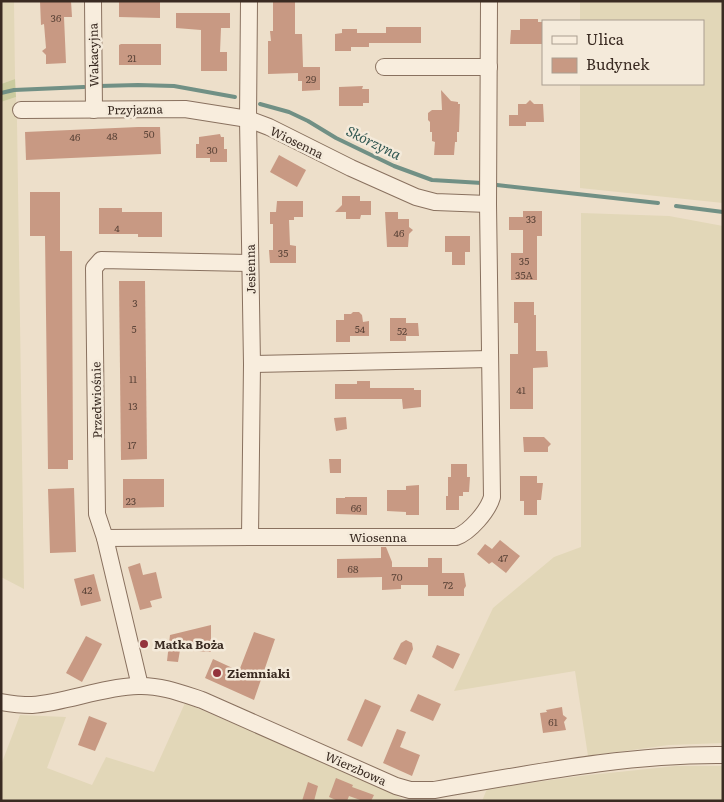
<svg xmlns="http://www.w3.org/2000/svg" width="724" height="802" viewBox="0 0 724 802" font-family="Literata,serif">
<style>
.farmland{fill:#e2d7b8}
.green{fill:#cacb9e}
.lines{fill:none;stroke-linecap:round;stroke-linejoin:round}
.stream{stroke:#719085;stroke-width:4}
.building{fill:#c89983}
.minor-casing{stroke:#89715f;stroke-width:18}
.minor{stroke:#f8eddd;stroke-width:16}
.poi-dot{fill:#94333c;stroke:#f4eada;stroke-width:2}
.labels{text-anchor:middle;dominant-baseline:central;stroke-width:5;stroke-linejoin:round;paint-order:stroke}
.number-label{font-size:10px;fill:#5e463a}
.street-label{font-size:12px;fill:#3a2b22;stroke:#f4eada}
.poi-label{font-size:12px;font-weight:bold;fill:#3a2b22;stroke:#f4eada;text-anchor:start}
.water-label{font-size:14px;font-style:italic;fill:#325953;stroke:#f4eada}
</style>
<rect width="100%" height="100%" fill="#eddfca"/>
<!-- farmland -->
<g class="farmland">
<path d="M1 1H14L15 79 1 84Z"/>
<path d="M580 1H723V203L580 188V84H703V21H580Z"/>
<path d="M16 97 17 121 24 589 1 577V102Z"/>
<path d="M581 213 669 216 723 226V743L669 745 588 756 575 671 454 691 493 608 554 557 581 547Z"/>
<path d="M185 703 372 782 406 801H1V765L20 715 66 717 47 768 92 785 106 757 154 772Z"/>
<path d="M676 766H723L722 801H482L487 789 580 776Z"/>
</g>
<!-- green -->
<path class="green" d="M15 79 16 97 1 102V84Z"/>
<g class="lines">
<!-- stream -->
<g class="stream">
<path d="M99 86 138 85 174 86 235 97"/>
<path d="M1 93 14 90 84 87"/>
<path d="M260 104 289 112 308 121 336 138 394 166 432 180 482 183"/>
<path d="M497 185 658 203"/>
<path d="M676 206 723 212"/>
</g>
</g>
<!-- building -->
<g class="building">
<path d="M40 1H71L72 17H64L66 63 46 64V55L42 51 46 48 44 24 41 25Z"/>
<path d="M119 1H160V18L119 17Z"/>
<path d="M273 1H295V34H302L303 67H320V90L302 91V81H298V73L268 74V41H271L270 31H273Z"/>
<path d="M176 13H230V28H221L220 52H227V71H201V30L176 28Z"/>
<path d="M520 19H538V22H543V44H510L511 30H520Z"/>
<path d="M386 27H421V43H369V47H351V51H335V34L342 33V29H357V33H386Z"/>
<path d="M121 44H161V65H119V45Z"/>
<path d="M363 86 362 89H369V103H363V106H339V87Z"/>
<path d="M441 90 451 101 458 102V104H460L459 132H457V142H455L454 155H434L435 142 432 141V132H430V122L428 120V113L432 110H442Z"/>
<path d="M530 100 534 104H543L544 122H526V126H509V115H518V104H526Z"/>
<path d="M138 127H160L161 154 26 160 25 132Z"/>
<path d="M220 134 221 137H224V149H227V162H210V158H196V144H199V137Z"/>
<path d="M279 155 306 170 297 187 270 172Z"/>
<path d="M30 192H60V251H72L73 460H68V469H48L45 236H30Z"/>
<path d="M342 196H360V201H371V215H361L360 219H346V212H335L342 205Z"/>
<path d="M277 201H303V217H294V220H289L290 245 296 246V263H270L269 250H273V224H270V212H276Z"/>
<path d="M99 208H122V212H162V237H138V234H99Z"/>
<path d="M523 211H542V236H537V280H511V253H523V230H509V217H523Z"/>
<path d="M385 212H398V219H409V227L413 230 409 234 408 247H387Z"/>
<path d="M445 236H470V252H465V265H452V252H445Z"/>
<path d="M119 281H145L147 459 121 460Z"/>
<path d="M514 302H534V315H536V351H547L548 367 533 368V409H510V354H518V323H514Z"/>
<path d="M353 312H359L362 315 363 322 369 321V336H350V342H336V320H344V314H351Z"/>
<path d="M390 318H406V323H418L419 336H406V341H390Z"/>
<path d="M357 381H370V388H414V390H421V407L403 409 402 399H335V384H357Z"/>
<path d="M346 417 347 429 336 431 334 418Z"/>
<path d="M523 437H544L551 444 548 447V452H524Z"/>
<path d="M329 459H341V473H330Z"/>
<path d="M451 464H467V477H470L469 492H463V496H459V510H446V496H448V477H451Z"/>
<path d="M520 476H537V483H543L541 500H537V515H524V501H520Z"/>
<path d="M123 479H164V507L123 508Z"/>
<path d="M419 485V515H406V512L387 511V490H406V486Z"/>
<path d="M74 488 76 552 50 553 48 489Z"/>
<path d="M345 497H367V515L336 514V498H345Z"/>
<path d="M500 540 520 556 506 573 492 562 489 564 477 554 485 544 492 549Z"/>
<path d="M381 547H386L392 562V567H428V558H442V573H464L466 586 464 589V596H428V585H401V589L382 590V577L337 578V559L381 558Z"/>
<path d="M140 563 143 575 156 572 162 598 150 601 152 607 140 610 128 567Z"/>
<path d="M94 574 101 601 81 606 74 579Z"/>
<path d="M211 625V652L180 650 178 662 167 661 170 635Z"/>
<path d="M254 632 275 639 254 700 205 678 213 659 239 671Z"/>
<path d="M86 636 102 644 82 682 66 673Z"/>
<path d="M406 640 412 643 413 649 406 665 393 659 401 643Z"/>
<path d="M437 645 460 654 453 669 432 657Z"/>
<path d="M418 694 441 704 433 721 410 711Z"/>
<path d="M365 699 381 706 362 747 347 740Z"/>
<path d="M562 707 563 715 567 718 564 722 566 730 543 733 540 713 547 712 546 710Z"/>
<path d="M89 716 107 723 95 751 78 745Z"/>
<path d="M397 729 406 732 400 747 420 755 412 776 383 763Z"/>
<path d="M336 778 353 785 352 787 374 795 371 801H363L349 796 347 801H338L329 797Z"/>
<path d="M308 782 318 786 314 801H302Z"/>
</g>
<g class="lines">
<defs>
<g id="minor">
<path d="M93 1 94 110"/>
<path d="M249 1 248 119 252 364 250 537"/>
<path d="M384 67H489"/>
<path d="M21 110 185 109 248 119 269 127 351 168 416 197 435 202 488 204"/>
<path d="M252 364 490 359"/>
<path d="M105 538 250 537H456C470 532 488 511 492 497L488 204 489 1"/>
<path d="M140 686 105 538 97 514 94 268 101 260 249 263"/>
<path d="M1 702C12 704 22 705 32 705 68 702 102 687 138 686 160 685 181 693 202 700L396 786 410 790H434C529 774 626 754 723 755"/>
</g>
</defs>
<!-- minor casing -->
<use href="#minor" class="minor-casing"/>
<!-- minor -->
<use href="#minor" class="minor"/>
</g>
<!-- markers -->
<g class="poi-dot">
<circle cx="144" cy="644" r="5"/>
<circle cx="217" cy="673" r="5"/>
</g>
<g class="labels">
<!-- number labels -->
<g class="number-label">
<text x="56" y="17">36</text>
<text x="132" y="57">21</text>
<text x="311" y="78">29</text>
<text x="149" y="133">50</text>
<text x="112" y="135">48</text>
<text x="75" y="136">46</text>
<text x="212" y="149">30</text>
<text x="531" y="218">33</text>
<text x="117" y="227">4</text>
<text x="399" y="232">46</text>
<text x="283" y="252">35</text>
<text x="524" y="260">35</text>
<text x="524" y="274">35A</text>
<text x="135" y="302">3</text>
<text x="134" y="328">5</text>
<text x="360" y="328">54</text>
<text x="402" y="330">52</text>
<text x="133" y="378">11</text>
<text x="521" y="389">41</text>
<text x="133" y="405">13</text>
<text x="132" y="444">17</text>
<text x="131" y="500">23</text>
<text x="356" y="507">66</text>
<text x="503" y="557">47</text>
<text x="353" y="568">68</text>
<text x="397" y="576">70</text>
<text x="448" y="584">72</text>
<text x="87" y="589">42</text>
<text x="553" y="721">61</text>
</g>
<!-- street labels -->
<g class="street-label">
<text transform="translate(93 55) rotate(-91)">Wakacyjna</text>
<text transform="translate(135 109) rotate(-1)">Przyjazna</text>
<text transform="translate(297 142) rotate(26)">Wiosenna</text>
<text transform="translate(250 269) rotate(-91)">Jesienna</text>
<text transform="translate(96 400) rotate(-91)">Przedwiośnie</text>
<text x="378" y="537">Wiosenna</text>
<text transform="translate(356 768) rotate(24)">Wierzbowa</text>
</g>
<!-- poi labels -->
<g class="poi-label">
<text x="154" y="644">Matka Boża</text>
<text x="227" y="673">Ziemniaki</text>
</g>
<!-- water labels -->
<g class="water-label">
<text transform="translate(374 142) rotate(26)">Skórzyna</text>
</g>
</g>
<!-- border -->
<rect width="724" height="802" fill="none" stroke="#3a2b22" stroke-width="5"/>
<!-- legend -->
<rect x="542" y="20" width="162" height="65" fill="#f4eada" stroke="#aa9e90"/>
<rect x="552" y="36" width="25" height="8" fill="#f8eddd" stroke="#aa9e90"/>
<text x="586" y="45" font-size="15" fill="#3a2b22">Ulica</text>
<rect x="552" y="58" width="25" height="15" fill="#c89983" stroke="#aa9e90"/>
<text x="586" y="70" font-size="15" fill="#3a2b22">Budynek</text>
</svg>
